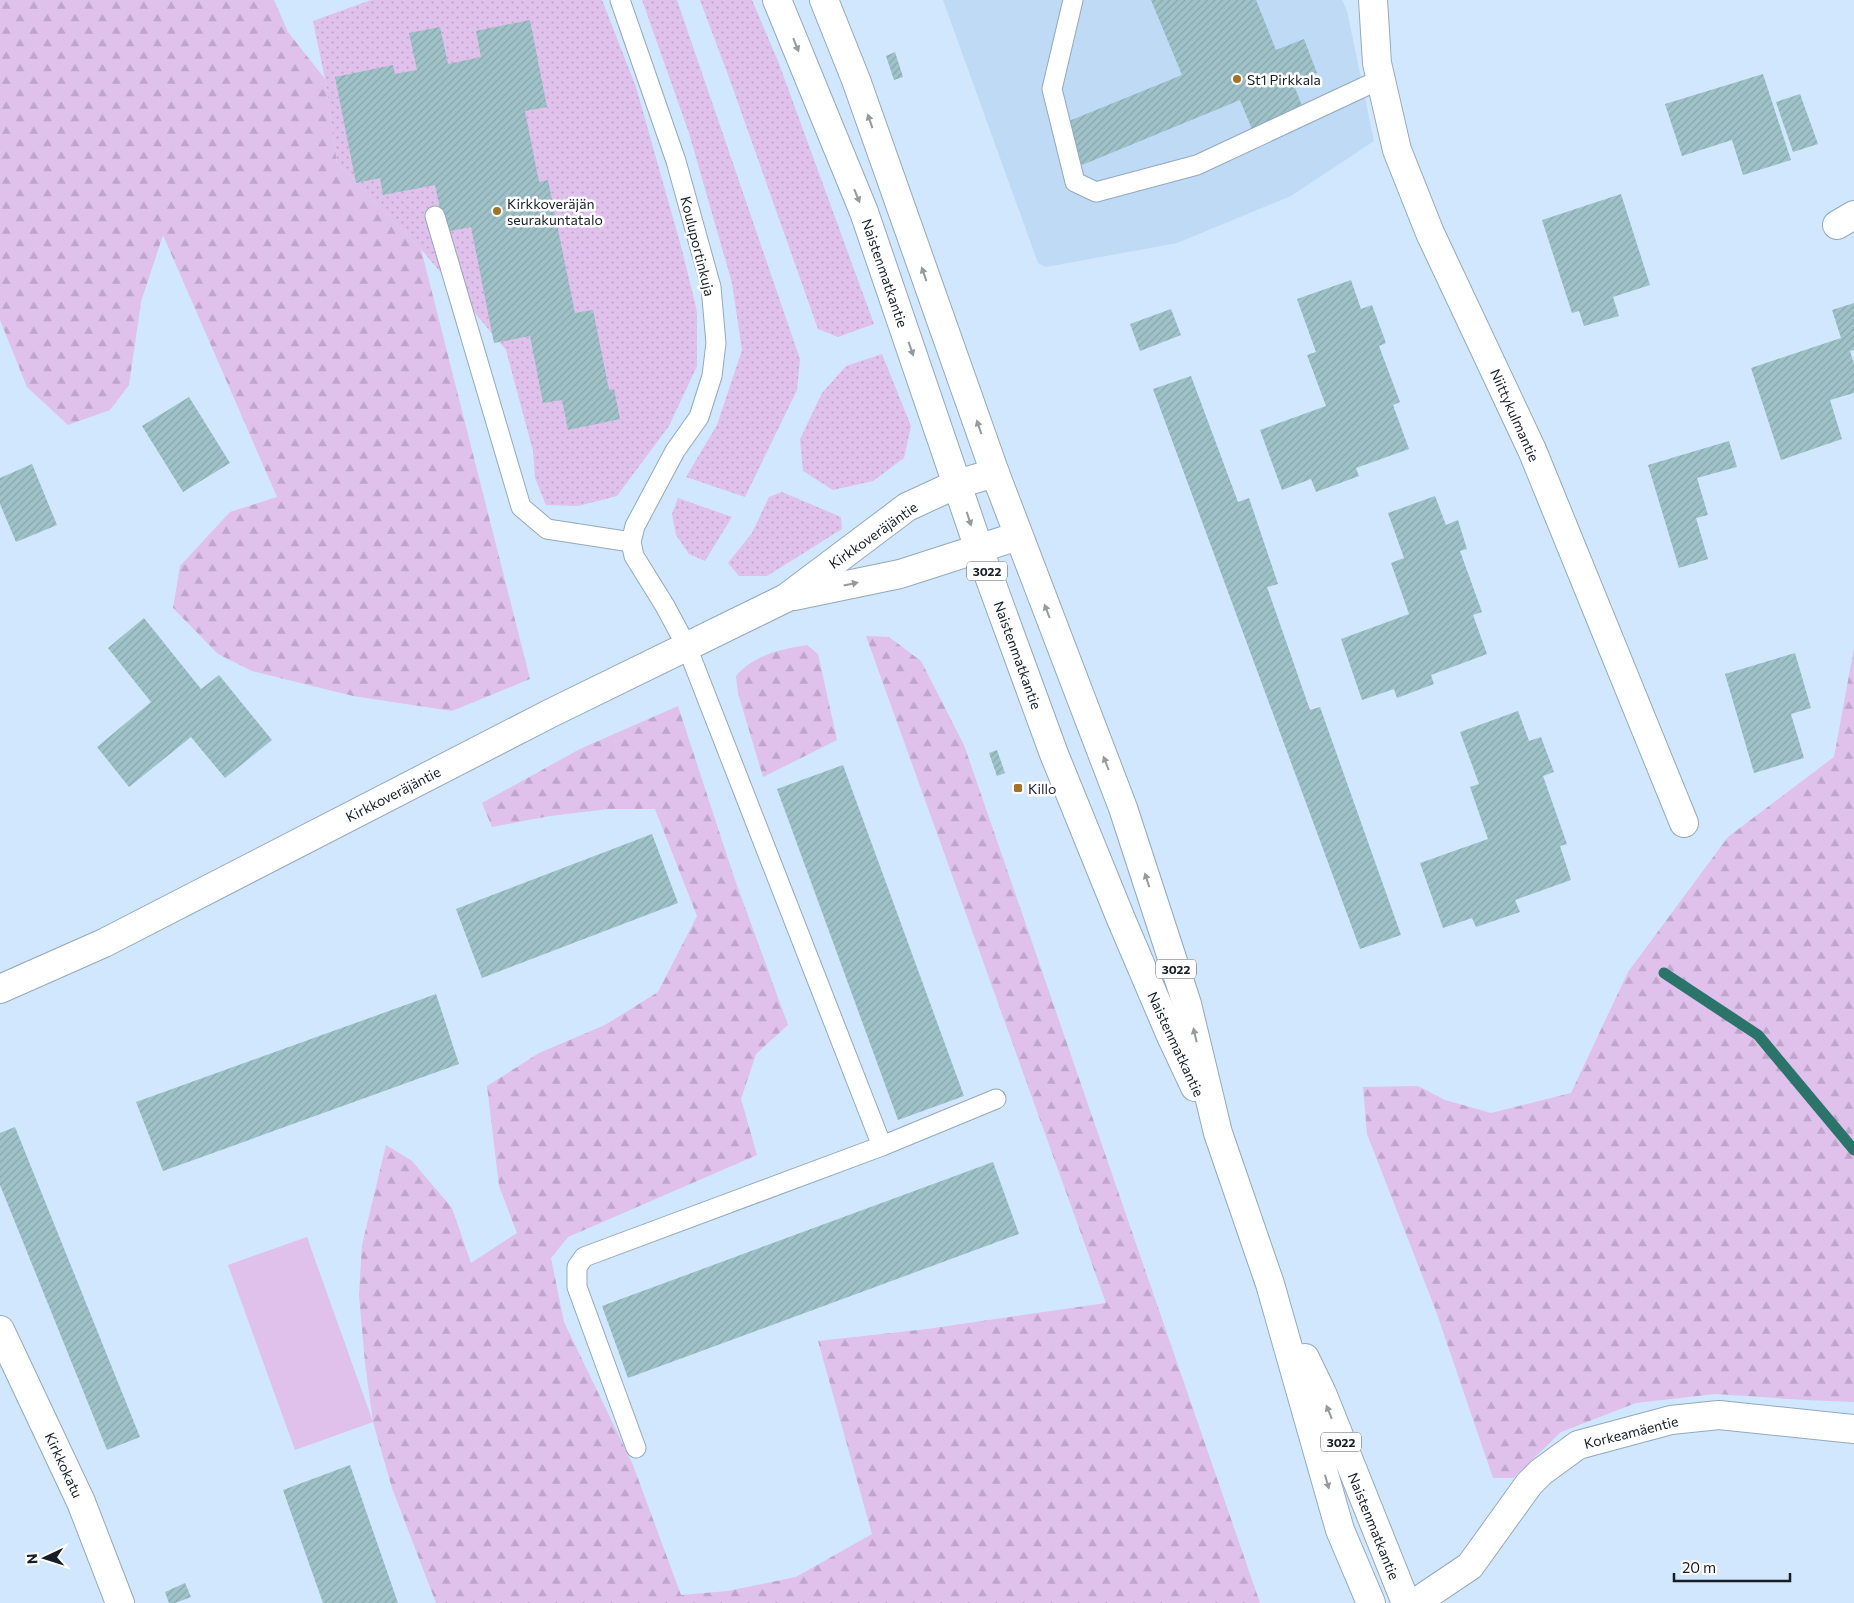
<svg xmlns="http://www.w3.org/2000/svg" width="1854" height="1603" viewBox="0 0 1854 1603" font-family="Commissioner,sans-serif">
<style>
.built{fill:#bedaf5}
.grass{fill:url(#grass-dots)}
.forest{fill:url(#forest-firs)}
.pitch{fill:#dfc1ec}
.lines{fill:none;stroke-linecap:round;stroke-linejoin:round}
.stream{stroke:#2b746a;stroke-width:11}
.building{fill:url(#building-hatch)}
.lane-casing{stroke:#93a9bd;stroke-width:21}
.street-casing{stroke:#93a9bd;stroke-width:30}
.secondary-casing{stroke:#93a9bd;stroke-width:30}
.primary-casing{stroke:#93a9bd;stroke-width:30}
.lane{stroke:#fff;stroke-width:19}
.street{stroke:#fff;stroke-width:28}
.secondary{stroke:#fff;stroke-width:28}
.primary{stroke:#fff;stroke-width:28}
.oneway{fill:#969a9d}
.poi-dot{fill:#a37327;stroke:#fff;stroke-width:2}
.labels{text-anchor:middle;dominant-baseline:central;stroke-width:5;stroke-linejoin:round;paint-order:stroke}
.shield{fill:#fff;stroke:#5c6267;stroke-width:1}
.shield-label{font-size:12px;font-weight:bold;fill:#161e26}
.poi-label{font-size:14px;fill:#161e26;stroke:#fff;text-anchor:start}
.street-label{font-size:14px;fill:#161e26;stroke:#fff}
</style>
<defs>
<pattern id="grass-dots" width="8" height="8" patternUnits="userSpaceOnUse" patternTransform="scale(1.25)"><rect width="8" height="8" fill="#dfc1ec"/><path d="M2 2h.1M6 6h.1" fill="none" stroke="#bfa5ca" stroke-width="1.8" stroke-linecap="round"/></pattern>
<pattern id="forest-firs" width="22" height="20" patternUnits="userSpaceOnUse" patternTransform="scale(1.25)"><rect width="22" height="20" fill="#dfc1ec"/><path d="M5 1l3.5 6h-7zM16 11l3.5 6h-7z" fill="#bfa5ca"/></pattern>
<pattern id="building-hatch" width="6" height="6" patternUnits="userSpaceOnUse" patternTransform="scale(1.25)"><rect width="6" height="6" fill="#9fc2c9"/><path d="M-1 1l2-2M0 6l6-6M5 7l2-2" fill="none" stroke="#88a6ac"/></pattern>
</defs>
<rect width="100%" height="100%" fill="#d0e7fd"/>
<!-- built -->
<path class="built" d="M943 0H1342L1347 11 1374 141 1291 196 1177 243 1046 267 1038 263Z"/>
<!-- grass -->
<g class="grass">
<path d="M371 0H602L636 87 682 250 697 311V366L669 426 617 496 578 506 546 505 535 478 533 451 506 350 421 249 337 163 325 79 313 21Z"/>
<path d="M642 0H677L800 359 797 390 745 497 686 477 717 425 742 350 732 283 689 133Z"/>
<path d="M700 0H752L778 61 874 324 838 337 818 329 731 83Z"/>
<path d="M882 354 911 426 904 458 873 481 833 490 803 471 800 439 822 393 846 366Z"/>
<path d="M782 492 841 517 842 529 767 576H739L728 563 752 533 769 497Z"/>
<path d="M678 498 732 517 705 561 689 554 676 535 672 514Z"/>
</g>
<!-- forest -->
<g class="forest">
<path d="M0 0H274L288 32 325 79 337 163 421 249 530 679 452 711 353 696 252 671 218 654 173 608 180 566 230 512 277 497 163 235 141 302 129 385 110 410 68 425 27 387 0 320Z"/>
<path d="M866 636 889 637 921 661 964 745 1260 1603H436L392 1488 373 1422 365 1363 359 1295 362 1245 386 1145 412 1161 452 1208 471 1263 517 1233 499 1186 487 1086 539 1053 605 1025 658 992 697 916 655 809H608L550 816 492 827 482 803 580 749 678 706 734 877 788 1025 756 1054 741 1099 757 1155 568 1237 551 1258 564 1322 633 1465 681 1595 728 1591 796 1577 872 1534 818 1341 927 1329 1106 1303Z"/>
<path d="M807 645 818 654 837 740 763 777 738 693 736 676C753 655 782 649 807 645Z"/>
<path d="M1854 648V1402L1805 1400 1715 1394 1636 1403 1561 1432 1513 1478H1493L1436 1311 1367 1134 1363 1087 1418 1086 1445 1100 1491 1113 1571 1093 1628 972 1728 837 1834 757Z"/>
</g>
<!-- pitch -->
<path class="pitch" d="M307 1237 373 1422 295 1450 228 1265Z"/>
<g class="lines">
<!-- stream -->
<path class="stream" d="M1664 973 1758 1035 1854 1150"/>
</g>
<!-- building -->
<g class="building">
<path d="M1151 0H1256L1276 50 1304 39 1317 73 1293 83 1303 108 1252 129 1240 100 1082 165 1064 123 1182 75Z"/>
<path d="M530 20 547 107 525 111 539 182 548 180 575 313 593 310 609 390 614 389 620 419 568 430 562 400 543 403 530 336 494 343 471 227 445 232 435 185 383 195 380 178 356 183 335 77 393 65 395 74 417 70 409 33 440 27 448 64 481 57 476 31Z"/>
<path d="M895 52 903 77 894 80 886 56Z"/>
<path d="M1763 74 1791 160 1743 175 1732 140 1682 156 1665 104Z"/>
<path d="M1800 94 1818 144 1793 152 1776 102Z"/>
<path d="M1621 194 1650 285 1613 297 1619 316 1584 326 1579 311 1572 313 1542 220Z"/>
<path d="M1351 280 1361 309 1372 305 1386 343 1379 346 1400 402 1393 405 1409 449 1356 468 1359 476 1316 492 1311 479 1282 490 1260 430 1326 406 1307 355 1316 352 1297 299Z"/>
<path d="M1854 303V350L1850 351 1854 364V393L1830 400 1842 439 1781 460 1751 368 1841 338 1832 310Z"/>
<path d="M1171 309 1181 335 1140 351 1130 324Z"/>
<path d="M1191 376 1238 502 1249 498 1278 584 1267 587 1310 710 1320 707 1401 935 1360 949 1153 389Z"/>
<path d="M189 397 230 463 183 492 142 426Z"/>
<path d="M1729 441 1737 467 1697 478 1708 515 1696 518 1708 559 1679 568 1648 465Z"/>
<path d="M32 464 57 525 16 542 0 504V478Z"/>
<path d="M1435 496 1446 525 1458 520 1467 549 1460 551 1482 612 1473 615 1487 654 1431 675 1434 684 1397 698 1394 689 1362 700 1341 639 1409 614 1391 563 1404 558 1388 513Z"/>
<path d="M144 618 201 689 219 675 272 740 225 778 191 737 129 787 97 747 151 702 108 648Z"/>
<path d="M1795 653 1811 708 1791 714 1804 758 1754 773 1725 674Z"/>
<path d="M1518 711 1529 741 1541 737 1554 772 1543 776 1567 844 1560 846 1571 880 1515 900 1520 912 1476 927 1472 918 1443 928 1420 863 1488 839 1470 787 1479 784 1460 732Z"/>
<path d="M997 750 1005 773 997 776 989 753Z"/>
<path d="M843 765 964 1096 898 1120 777 789Z"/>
<path d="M652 834 678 903 482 978 456 909Z"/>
<path d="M436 994 459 1064 163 1171 136 1102Z"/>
<path d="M15 1127 140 1437 107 1450 0 1185V1133Z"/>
<path d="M993 1162 1019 1234 628 1378 602 1306Z"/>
<path d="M350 1465 398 1603H323L283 1490Z"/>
<path d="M185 1583 191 1597 175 1603H169L165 1592Z"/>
</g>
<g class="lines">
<defs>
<g id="lane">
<path d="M620 0 676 161 711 287 716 343 712 376 699 417 675 451 635 526 631 542 634 556 665 606 687 647 882 1146"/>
<path d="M1073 0 1052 89 1075 182 1096 192 1197 165 1381 79"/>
<path d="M435 216 521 507 547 529 631 542"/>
<path d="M636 1448 577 1287V1267L584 1257 882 1146 996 1099"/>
</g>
<g id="street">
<path d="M1373 0 1377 63 1397 150 1430 233 1532 450 1684 823"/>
<path d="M1837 225 1854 215"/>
<path d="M0 1330 81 1502 120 1603"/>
<path d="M1415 1603 1470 1566 1529 1484 1541 1472 1578 1445 1671 1420 1719 1415 1854 1429"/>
</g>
<g id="secondary">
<path d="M794 596 900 574 1018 536"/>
<path d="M0 989 104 943 551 713 786 598 907 507 957 484 995 473"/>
</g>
<g id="primary">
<path d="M777 0 864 212 979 549 1054 754 1121 919 1171 1036 1195 1087"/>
<path d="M824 0 856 80 995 473 1123 808 1187 1004 1218 1133 1270 1284 1340 1530 1371 1603"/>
<path d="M1305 1358 1322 1393 1406 1603"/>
</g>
</defs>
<!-- lane casing -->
<use href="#lane" class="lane-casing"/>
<!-- street casing -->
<use href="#street" class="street-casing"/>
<!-- secondary casing -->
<use href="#secondary" class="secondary-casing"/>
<!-- primary casing -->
<use href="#primary" class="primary-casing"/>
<!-- lane -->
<use href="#lane" class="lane"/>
<!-- street -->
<use href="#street" class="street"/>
<!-- secondary -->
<use href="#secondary" class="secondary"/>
<!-- primary -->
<use href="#primary" class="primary"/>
</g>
<!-- one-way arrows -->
<defs><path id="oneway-solid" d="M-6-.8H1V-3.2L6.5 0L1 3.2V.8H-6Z" transform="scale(1.25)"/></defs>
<g class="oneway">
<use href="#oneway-solid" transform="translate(796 45) rotate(68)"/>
<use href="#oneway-solid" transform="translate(870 121) rotate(-109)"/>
<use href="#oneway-solid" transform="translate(857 196) rotate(68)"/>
<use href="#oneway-solid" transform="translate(924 274) rotate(-109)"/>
<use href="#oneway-solid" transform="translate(911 349) rotate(71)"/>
<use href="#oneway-solid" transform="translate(979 427) rotate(-109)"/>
<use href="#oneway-solid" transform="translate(969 519) rotate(72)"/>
<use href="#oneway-solid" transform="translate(851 584) rotate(-12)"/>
<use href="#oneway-solid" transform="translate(1047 611) rotate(-111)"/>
<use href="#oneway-solid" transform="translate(1106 763) rotate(-111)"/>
<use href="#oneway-solid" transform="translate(1147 880) rotate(-108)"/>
<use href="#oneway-solid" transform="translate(1195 1035) rotate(-103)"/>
<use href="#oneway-solid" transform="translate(1329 1412) rotate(-112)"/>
<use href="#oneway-solid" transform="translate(1327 1482) rotate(74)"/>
</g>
<!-- markers -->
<g class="poi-dot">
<circle cx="1237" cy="79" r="5"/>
<circle cx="497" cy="211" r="5"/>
<rect x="1013" y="783" width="10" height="10" rx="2.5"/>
</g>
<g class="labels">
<!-- shield labels -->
<g class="shield">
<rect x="967" y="561.5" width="40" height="19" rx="4"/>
<rect x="1156" y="959.5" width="40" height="19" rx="4"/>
<rect x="1321" y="1432.5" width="40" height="19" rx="4"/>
</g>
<g class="shield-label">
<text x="987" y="571">3022</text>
<text x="1176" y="969">3022</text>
<text x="1341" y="1442">3022</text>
</g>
<!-- poi labels -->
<g class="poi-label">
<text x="1247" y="79">St1 Pirkkala</text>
<text x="507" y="203">Kirkkoveräjän<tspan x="507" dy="16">seurakuntatalo</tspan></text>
<text x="1028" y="788">Killo</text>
</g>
<!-- street labels -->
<g class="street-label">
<text transform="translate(698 246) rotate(76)">Kouluportinkuja</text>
<text transform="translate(885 273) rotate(71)">Naistenmatkantie</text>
<text transform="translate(1515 415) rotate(66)">Niittykulmantie</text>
<text transform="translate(873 535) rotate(-35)">Kirkkoveräjäntie</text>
<text transform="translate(1018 655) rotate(70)">Naistenmatkantie</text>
<text transform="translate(393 794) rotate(-27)">Kirkkoveräjäntie</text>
<text transform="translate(1176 1044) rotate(65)">Naistenmatkantie</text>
<text transform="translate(1631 1432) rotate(-14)">Korkeamäentie</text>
<text transform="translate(64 1465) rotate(65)">Kirkkokatu</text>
<text transform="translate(1374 1526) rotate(68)">Naistenmatkantie</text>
</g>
</g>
<!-- north arrow -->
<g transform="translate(45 1558) rotate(266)" stroke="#ffffff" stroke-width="4" paint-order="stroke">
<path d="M0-4L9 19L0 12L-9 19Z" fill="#161e26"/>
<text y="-8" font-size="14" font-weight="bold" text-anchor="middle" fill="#161e26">N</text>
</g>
<!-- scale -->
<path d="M1674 1573v8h116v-8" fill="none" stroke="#161e26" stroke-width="2.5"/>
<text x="1682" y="1573" font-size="15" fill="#161e26" stroke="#ffffff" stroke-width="4" paint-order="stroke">20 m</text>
</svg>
